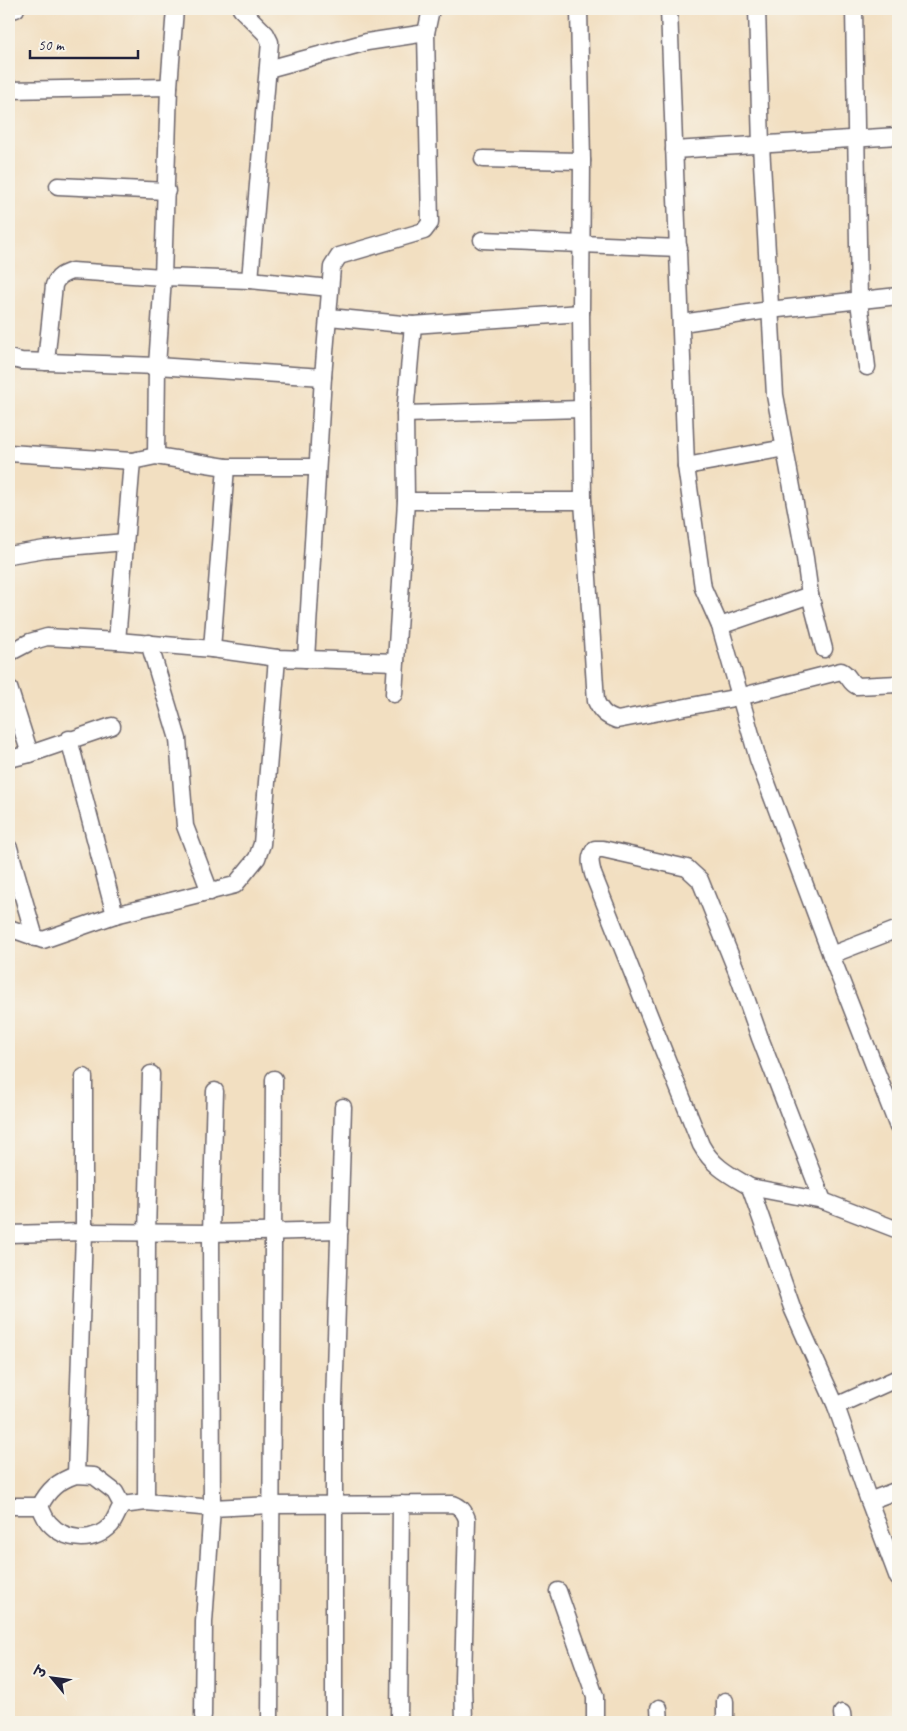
<svg xmlns="http://www.w3.org/2000/svg" width="907" height="1731" viewBox="0 0 907 1731" font-family="Caveat,'Playpen Sans Deva',sans-serif">
<style>
.lines{fill:none;stroke-linecap:round;stroke-linejoin:round}
.street-casing{stroke:#6b646a;stroke-width:19}
.street{stroke:#fff;stroke-width:16}
</style>
<rect width="100%" height="100%" fill="#f7f3e8"/>
<filter id="ink" filterUnits="userSpaceOnUse"><feTurbulence type="fractalNoise" baseFrequency=".02" numOctaves="2"/><feDisplacementMap in="SourceGraphic" scale="10" xChannelSelector="R" yChannelSelector="G"/><feConvolveMatrix kernelMatrix="1 2 1 2 8 2 1 2 1" color-interpolation-filters="sRGB"/></filter>
<filter id="wash" filterUnits="userSpaceOnUse"><feTurbulence type="fractalNoise" baseFrequency=".0096" numOctaves="4" result="noise"/><feDisplacementMap in="SourceGraphic" scale="20" xChannelSelector="R" yChannelSelector="G"/><feGaussianBlur stdDeviation="1.12" result="paint"/><feColorMatrix in="noise" values="0 0 0 0 0 0 0 0 0 0 0 0 0 0 0 0 0 1.4 0 .05"/><feComposite in="paint" operator="in"/></filter>
<g filter="url(#wash)">
<rect width="100%" height="100%" fill="#f2dfc1"/>
</g>
<g filter="url(#ink)">
<g class="lines">
<defs>
<g id="street">
<path d="M175 9 169 87 163 277 250 280 330 288"/>
<path d="M241 9 266 34 270 42 250 280"/>
<path d="M579 9 582 161 581 313 583 501 596 701C601 712 606 716 617 720L739 697 841 671C849 674 849 683 857 686L898 684"/>
<path d="M669 9 686 466 703 588 720 626 758 759 831 955"/>
<path d="M757 9 761 145 775 395 805 558 810 595 824 649"/>
<path d="M854 9 859 301 867 367"/>
<path d="M9 10 16 9"/>
<path d="M268 69 367 42 426 33"/>
<path d="M9 90 169 87"/>
<path d="M674 150 898 136"/>
<path d="M483 159 582 161"/>
<path d="M58 186 167 191"/>
<path d="M482 240 679 248"/>
<path d="M329 317 413 325 581 313"/>
<path d="M682 323 769 310 898 296"/>
<path d="M9 358 21 361 157 366 323 377"/>
<path d="M46 362 54 285C58 276 63 274 72 271L163 277 157 366 156 456"/>
<path d="M405 414 582 409"/>
<path d="M9 453 132 461"/>
<path d="M686 466 785 448"/>
<path d="M406 501H583"/>
<path d="M9 555 45 549 125 542"/>
<path d="M720 626 810 595"/>
<path d="M117 641 132 461 156 456 226 467H317"/>
<path d="M149 643 178 739 185 826 210 892"/>
<path d="M212 649 226 467"/>
<path d="M9 653 30 642 47 637 117 641 212 649 277 658 306 659 323 377 332 267 339 256 424 231 430 223 426 33 431 9"/>
<path d="M306 659 396 662"/>
<path d="M9 688 30 754"/>
<path d="M394 694 406 501 405 414 413 325"/>
<path d="M69 739 115 915"/>
<path d="M9 759 30 754 112 726"/>
<path d="M9 848 35 938"/>
<path d="M9 928 43 940 115 915 235 885 257 858 262 844 277 658"/>
<path d="M898 929 831 955 898 1127"/>
<path d="M750 1187C730 1175 713 1167 701 1145L593 874C591 865 588 858 595 849H603L687 868 700 880 737 972 760 1038 823 1201"/>
<path d="M898 1230 823 1201 750 1187 793 1310 836 1406 869 1501 898 1578"/>
<path d="M9 1234 84 1232 211 1233 340 1230"/>
<path d="M836 1406 898 1378"/>
<path d="M76 1475 84 1232V1077"/>
<path d="M76 1475 94 1476 115 1492 122 1505C118 1511 115 1520 111 1525 93 1544 65 1541 49 1523 45 1519 42 1511 40 1506 48 1490 58 1481 76 1475Z"/>
<path d="M869 1501 898 1490"/>
<path d="M146 1502 147 1234 151 1074"/>
<path d="M122 1505 146 1502 212 1508 271 1505 453 1504C461 1507 464 1511 467 1519L463 1681 464 1722"/>
<path d="M9 1506H40"/>
<path d="M558 1591 595 1696V1722"/>
<path d="M725 1701V1722"/>
<path d="M659 1708 660 1722"/>
<path d="M842 1713 843 1722"/>
<path d="M203 1716 204 1622 212 1508 211 1233 215 1091"/>
<path d="M270 1722 274 1079"/>
<path d="M334 1722V1404L343 1107"/>
<path d="M399 1722 401 1504"/>
</g>
</defs>
<!-- street casing -->
<use href="#street" class="street-casing"/>
<!-- street -->
<use href="#street" class="street"/>
</g>
</g>
<!-- margin -->
<rect width="907" height="1731" fill="none" stroke="#f7f3e8" stroke-width="30"/>
<!-- north arrow -->
<g transform="translate(52 1678) rotate(299)" stroke="#f7f3e8" stroke-width="4" paint-order="stroke">
<path d="M0-4L9 19L0 12L-9 19Z" fill="#22223b"/>
<text y="-8" font-size="14" font-weight="bold" text-anchor="middle" fill="#22223b">उ</text>
</g>
<!-- scale -->
<path d="M30 50v8h108v-8" fill="none" stroke="#22223b" stroke-width="2.5"/>
<text x="38" y="50" font-size="15" fill="#22223b" stroke="#f7f3e8" stroke-width="4" paint-order="stroke">50 m</text>
</svg>
